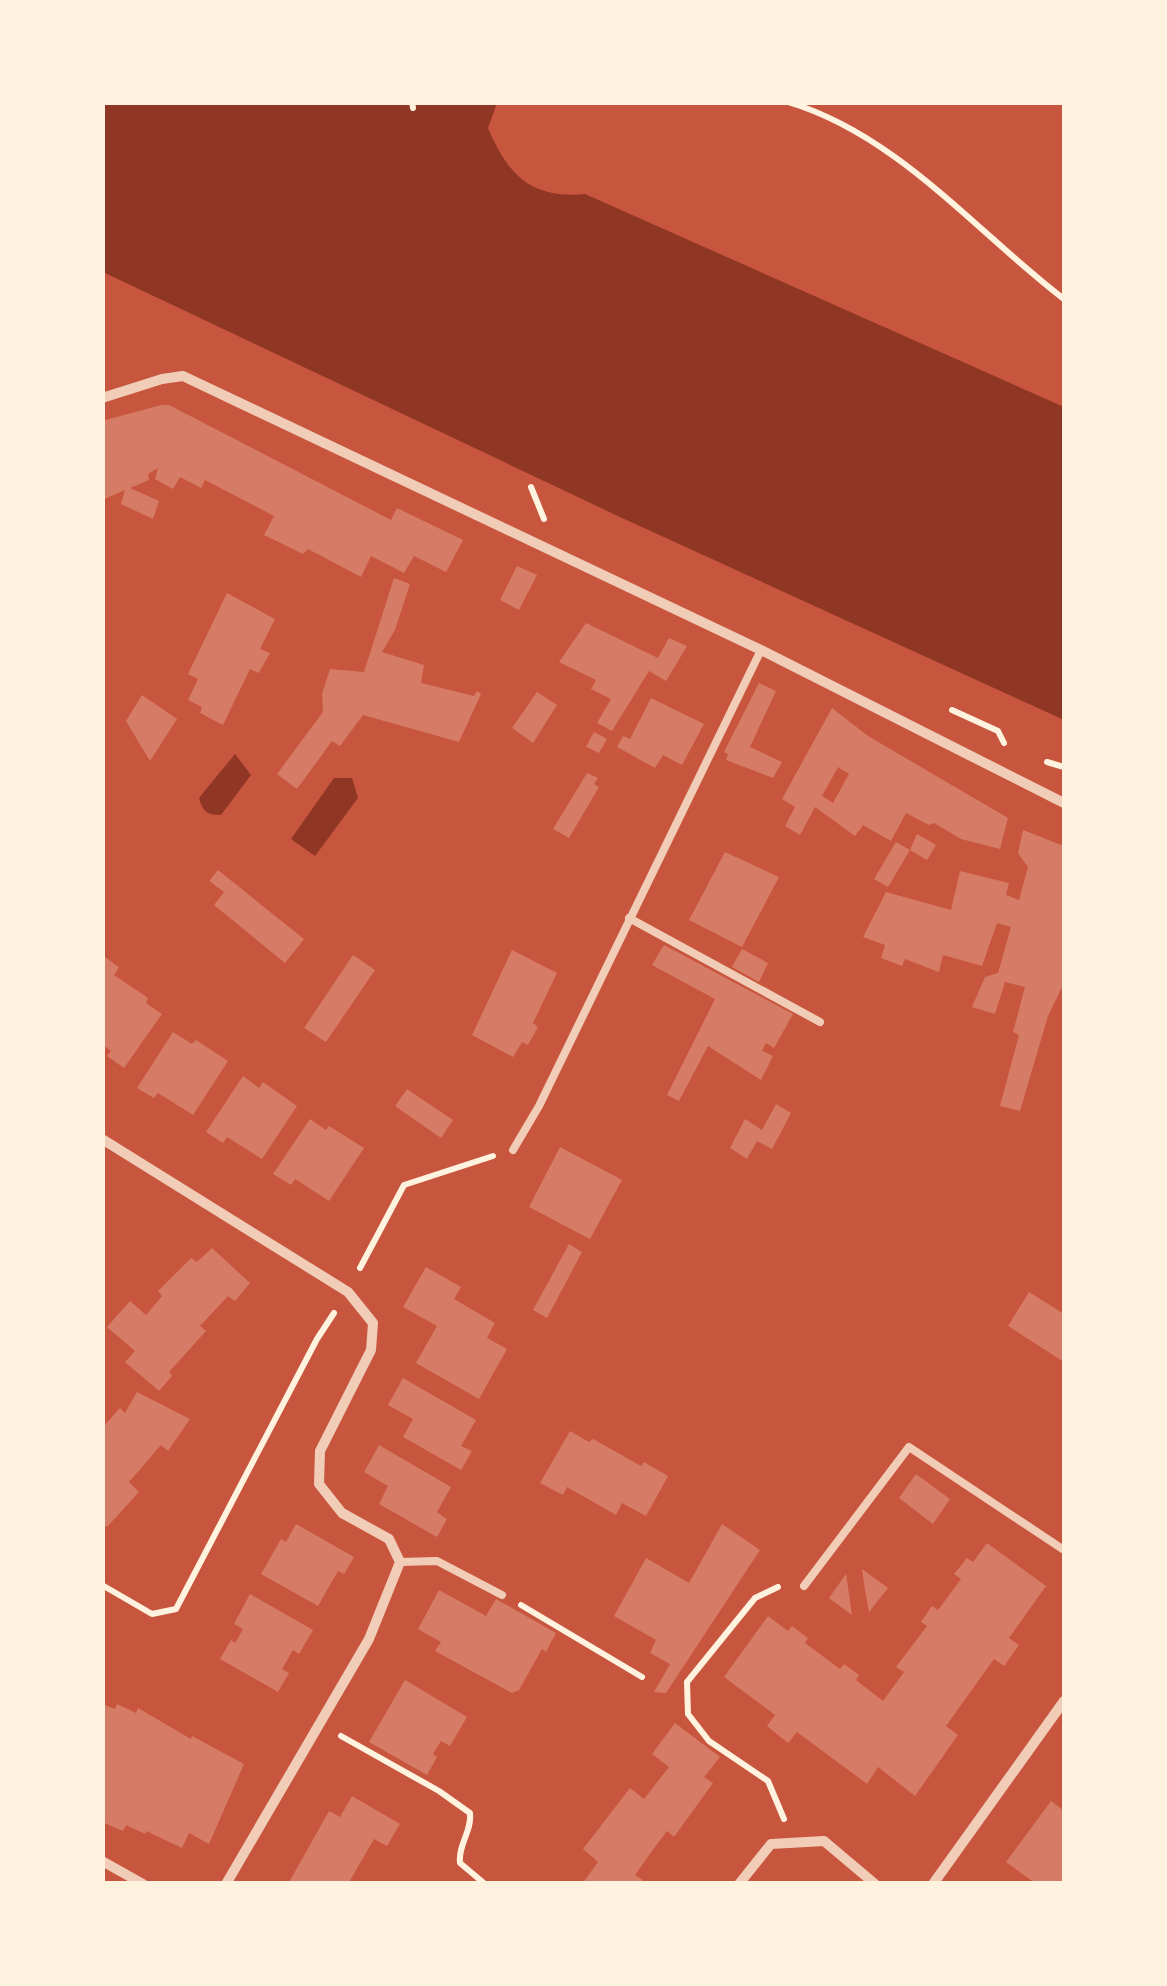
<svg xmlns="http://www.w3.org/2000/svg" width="1167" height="1986" viewBox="0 0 1167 1986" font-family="'Alegreya Sans',sans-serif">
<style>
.water{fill:#8f3625}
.building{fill:#d67c66;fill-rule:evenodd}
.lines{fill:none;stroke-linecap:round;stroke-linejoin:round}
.path{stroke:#fff3e0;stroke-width:6}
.service{stroke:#f1ccb7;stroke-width:8}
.minor{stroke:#f1ccb7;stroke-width:10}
</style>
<rect width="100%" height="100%" fill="#c8553d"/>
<!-- water -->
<g class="water">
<path d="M103 103H497L488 128C508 175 531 199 585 194L1064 407V720L620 517 103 272Z"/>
<path d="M235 754 251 775 221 815C207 815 203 812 199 798Z"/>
<path d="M334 778H352L358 798 315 856 291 839Z"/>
</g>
<!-- building -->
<g class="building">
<path d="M161 405H169L391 520 397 508 463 540 446 572 414 556 404 573 371 556 361 577 308 549 303 554 264 535 274 516 205 480 201 488 180 477 173 489 155 479 158 468 148 474 149 480 130 488 159 501 153 519 121 504 125 490 102 500V421Z"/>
<path d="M517 566 537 575 519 610 500 600Z"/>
<path d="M394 578 410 584 395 630 382 652 424 665 421 683 474 696 477 691 481 694 459 742 363 715 340 746 332 741 297 789 277 774 323 712 322 694 330 669 364 672Z"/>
<path d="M227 593 275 619 260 649 270 653 259 673 250 669 223 725 200 713 202 707 188 700 198 679 188 674Z"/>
<path d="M586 623 658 658 669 638 687 646 666 681 649 671 612 731 597 723 611 699 591 689 596 680 559 662Z"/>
<path d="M759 683 776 691 750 747 782 762 773 778 726 760 728 754 724 752Z"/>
<path d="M537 692 557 705 533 743 512 728Z"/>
<path d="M142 695 177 719 150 761 126 721Z"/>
<path d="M651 698 704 724 682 765 663 755 655 768 617 747 623 736 630 739Z"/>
<path d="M832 708 868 736 1008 818 1000 849 961 839 934 823 929 825 906 813 891 841 863 825 855 836 815 807 800 835 785 826 795 807 782 799ZM838 767 849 774 833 803 822 796Z"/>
<path d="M594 732 607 739 599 753 586 747Z"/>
<path d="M587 773 598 778 594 784 599 787 569 838 553 829Z"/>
<path d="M1023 830 1064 846V983L1048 1016 1020 1111 1000 1106 1019 1035 1013 1032 1025 987 1005 982 995 1014 972 1007 985 977 998 973 1011 927 997 923 982 966 943 955 939 972 905 959 902 966 881 958 885 945 863 937 886 892 951 910 960 871 1009 883 1006 895 1019 900 1028 867 1018 853Z"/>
<path d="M917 834 936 845 927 860 910 850Z"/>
<path d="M896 842 910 850 888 887 874 879Z"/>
<path d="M725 852 779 877 742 947 689 920Z"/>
<path d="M218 870 304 939 285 963 214 905 224 892 209 881Z"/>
<path d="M664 945 793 1014 774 1048 766 1043 762 1051 773 1056 761 1080 708 1046 679 1101 667 1095 715 999 652 965Z"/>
<path d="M742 949 768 963 759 982 732 967Z"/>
<path d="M512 950 557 973 533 1023 538 1027 528 1045 522 1042 513 1057 472 1035Z"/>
<path d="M102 955 119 967 114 975 148 998 146 1003 162 1014 124 1068 107 1056 111 1051 102 1044Z"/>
<path d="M353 955 375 970 326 1042 304 1028Z"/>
<path d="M173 1032 192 1044 196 1040 228 1061 193 1115 158 1093 154 1098 137 1088Z"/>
<path d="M243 1076 259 1088 263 1082 297 1106 262 1159 227 1137 223 1143 206 1132Z"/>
<path d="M407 1089 453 1120 441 1138 395 1106Z"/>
<path d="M776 1104 791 1113 772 1149 757 1141 747 1159 730 1148 745 1119 762 1130Z"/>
<path d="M310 1119 326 1130 329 1126 364 1148 329 1201 295 1179 291 1185 273 1174Z"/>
<path d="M560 1147 622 1180 590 1239 529 1207Z"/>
<path d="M569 1244 582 1252 547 1318 533 1310Z"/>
<path d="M212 1248 250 1283 235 1301 228 1296 200 1326 206 1331 169 1372 172 1376 159 1391 125 1362 135 1351 107 1327 130 1301 146 1315 162 1296 158 1291 191 1258 197 1262Z"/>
<path d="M426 1267 461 1287 454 1299 495 1323 487 1338 507 1349 479 1399 416 1363 437 1326 403 1307Z"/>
<path d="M1029 1292 1064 1314V1362L1008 1326Z"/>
<path d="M403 1378 476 1420 461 1446 472 1451 461 1470 403 1437 413 1419 388 1405Z"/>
<path d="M137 1392 190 1419 168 1451 161 1445 129 1482 139 1492 107 1527 102 1523V1428L120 1408 125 1413Z"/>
<path d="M570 1431 589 1442 593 1439 641 1466 644 1462 668 1476 646 1516 622 1503 616 1515 567 1487 563 1495 540 1483Z"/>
<path d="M379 1445 451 1487 437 1512 447 1519 437 1537 379 1504 388 1486 364 1472Z"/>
<path d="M916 1474 950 1499 933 1524 899 1498Z"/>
<path d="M296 1524 354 1557 344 1574 338 1571 318 1606 261 1574 281 1539 286 1542Z"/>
<path d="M722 1524 760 1550 666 1693 654 1692 670 1664 650 1653 656 1640 614 1616 646 1558 689 1583Z"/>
<path d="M987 1543 1046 1586 1009 1638 1019 1645 1004 1666 994 1659 946 1726 958 1735 915 1796 878 1767 867 1784 797 1732 788 1743 767 1726 775 1715 724 1677 768 1616 788 1631 792 1626 808 1638 805 1643 840 1669 844 1664 859 1675 856 1680 883 1701 904 1672 896 1667 927 1626 921 1622 932 1606 938 1610 961 1579 954 1574 967 1558 973 1562Z"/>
<path d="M862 1569 888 1588 869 1612 865 1590Z"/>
<path d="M846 1574 849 1594 852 1615 829 1598Z"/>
<path d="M439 1590 486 1616 496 1599 556 1633 546 1652 542 1649 519 1690 512 1693 435 1651 441 1642 418 1629Z"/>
<path d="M250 1594 313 1630 299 1654 293 1650 282 1669 289 1673 278 1692 220 1659 231 1640 235 1643 243 1629 234 1624Z"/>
<path d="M405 1680 467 1717 450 1746 441 1741 433 1754 437 1757 427 1775 369 1742Z"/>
<path d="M102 1704 115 1709 117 1704 136 1713 138 1708 191 1739 192 1736 244 1764 209 1844 189 1833 182 1848 146 1831 145 1834 126 1825 123 1831 102 1822Z"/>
<path d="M675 1723 720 1757 704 1777 713 1783 674 1837 667 1831 652 1851 635 1875 643 1880 640 1884H582L598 1862 583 1849 630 1788 644 1799 669 1767 652 1754Z"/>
<path d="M352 1796 400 1824 387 1846 374 1839 348 1884H288L329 1811 340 1817Z"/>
<path d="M1051 1801 1064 1811V1884H1036L1006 1862Z"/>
</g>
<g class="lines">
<!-- path -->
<g class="path">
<path d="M412 102 413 108"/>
<path d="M788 102C898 135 975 231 1064 299"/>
<path d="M531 487 544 519"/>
<path d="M952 710 998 731 1004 743"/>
<path d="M1047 762 1064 767"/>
<path d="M360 1268 404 1185 493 1156"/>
<path d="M102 1585 152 1614 176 1609 317 1339 334 1313"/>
<path d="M778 1587 755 1598 687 1682 688 1714 709 1741 768 1781 784 1819"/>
<path d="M521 1605 642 1677"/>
<path d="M341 1736 439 1791 470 1813C472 1832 458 1844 460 1863L485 1884"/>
</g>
<!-- service -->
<g class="service">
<path d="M629 918 820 1022"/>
<path d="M513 1150 539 1106 761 650"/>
<path d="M400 1562 437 1561 502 1595"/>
<path d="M804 1586 909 1447 1064 1550"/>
</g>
<!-- minor -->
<g class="minor">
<path d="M102 398 162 379 183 376 761 650 1064 803"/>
<path d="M102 1139 348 1292 373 1323 371 1350 320 1451 319 1484 342 1513 389 1539 400 1562 369 1639 226 1884"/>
<path d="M102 1861 143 1884"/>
<path d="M739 1884 771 1844 824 1841 875 1884"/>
<path d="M933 1884 1064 1701"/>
</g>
</g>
<!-- border -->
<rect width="1167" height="1986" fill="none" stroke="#fff3e0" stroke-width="210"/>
</svg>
